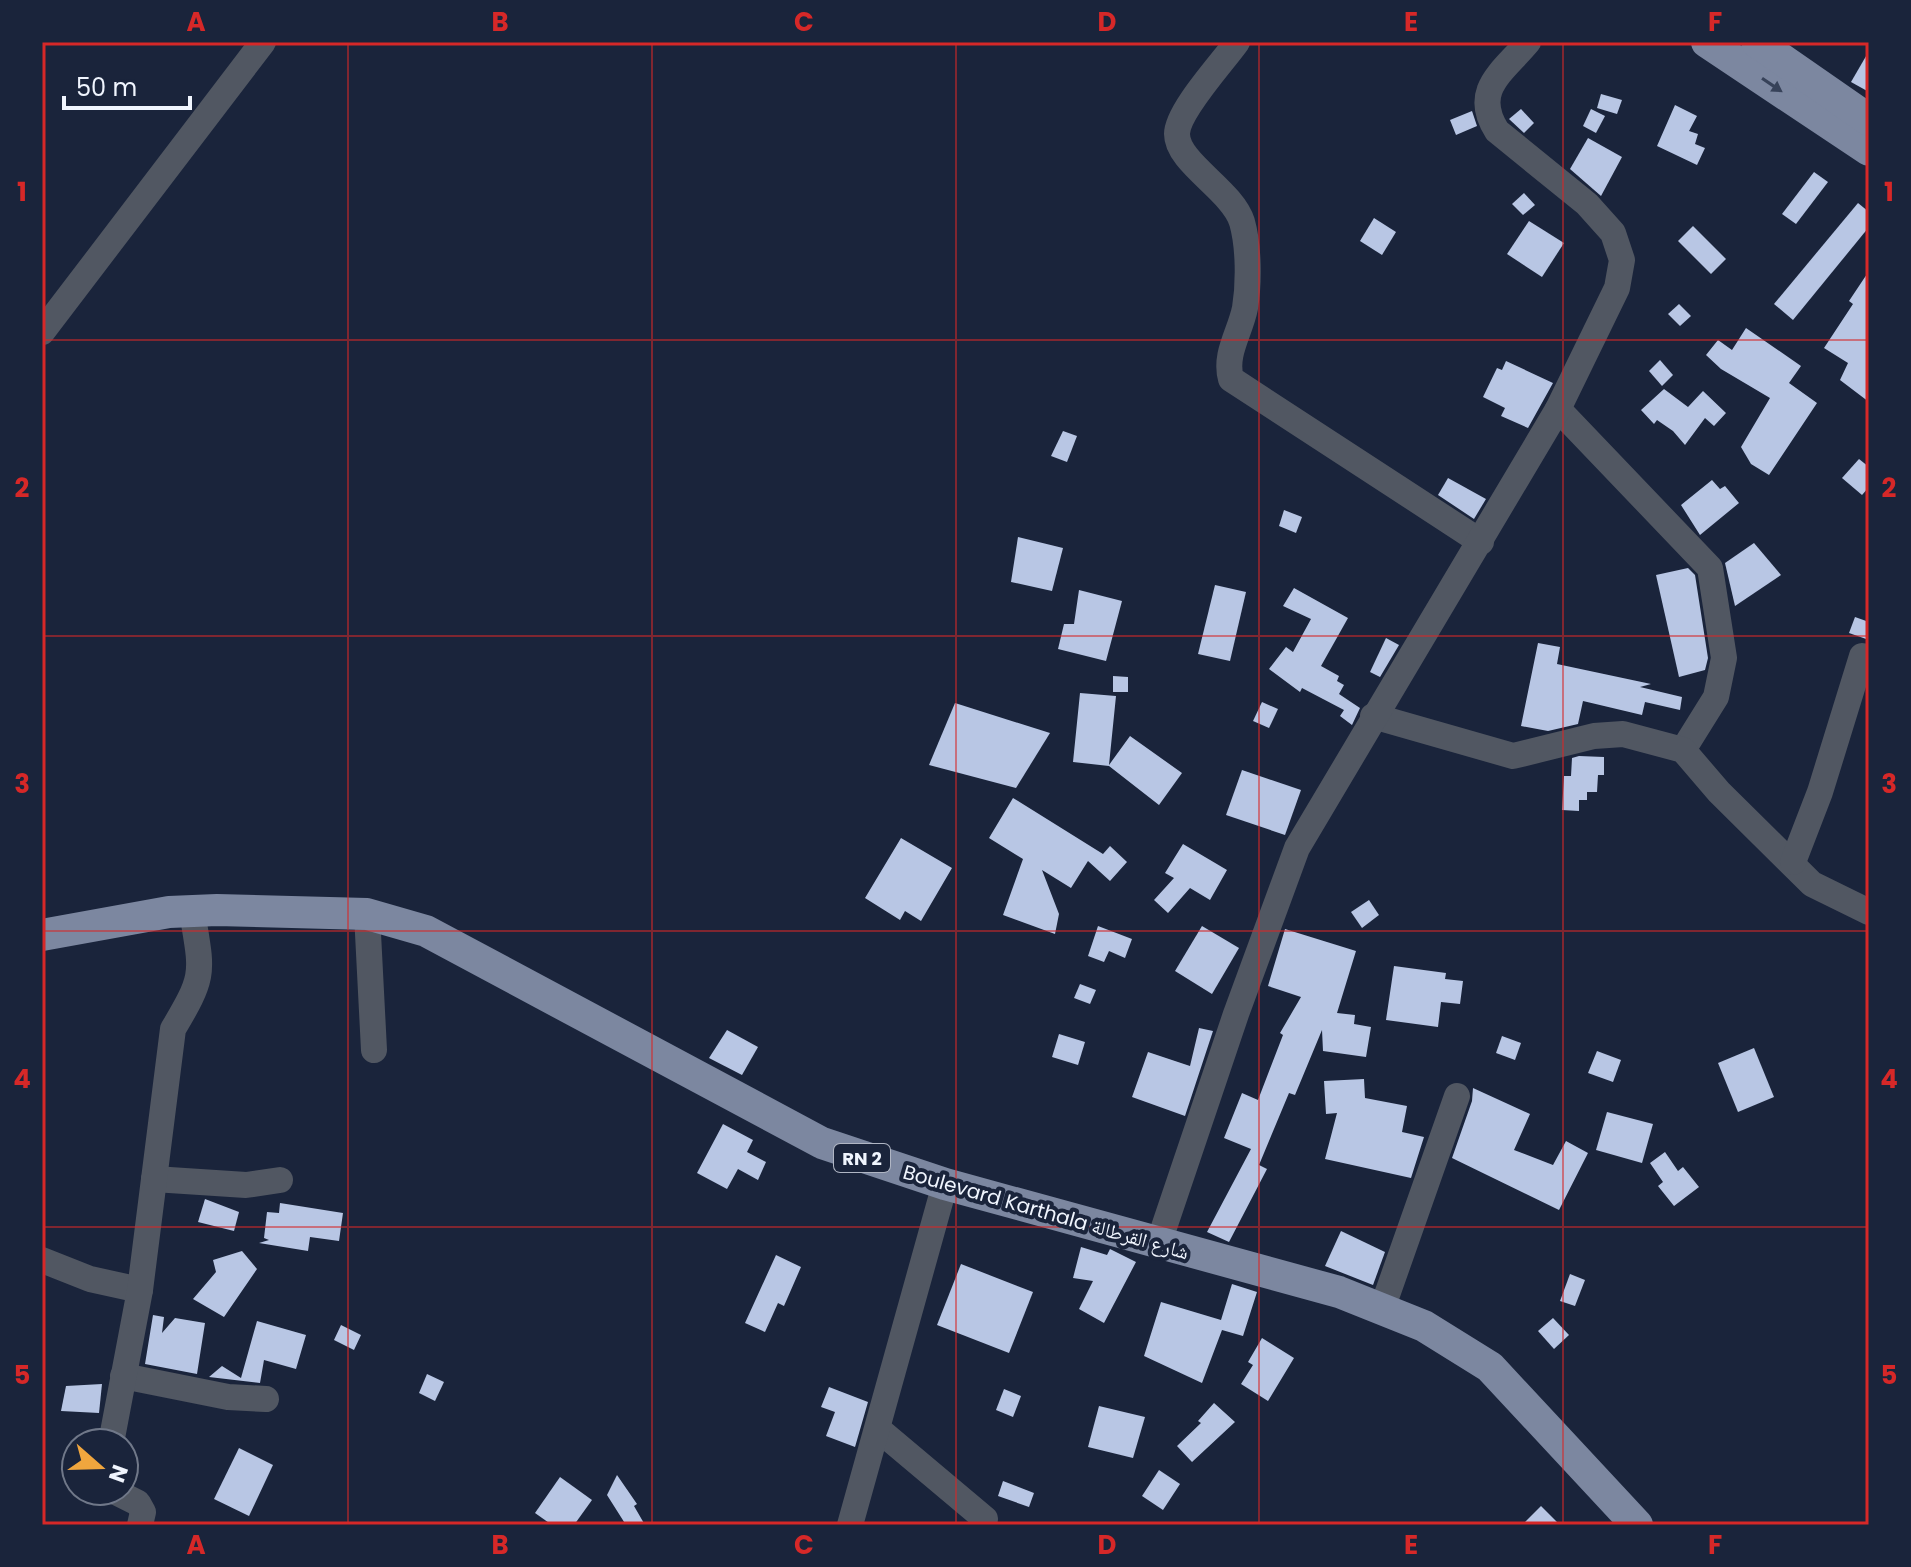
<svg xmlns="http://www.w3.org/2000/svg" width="1911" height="1567" viewBox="0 0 1911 1567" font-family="Poppins,'Noto Naskh Arabic',sans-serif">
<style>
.building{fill:#b8c6e4}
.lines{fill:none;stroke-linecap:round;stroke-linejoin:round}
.minor{stroke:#515762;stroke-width:26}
.major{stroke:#7c87a0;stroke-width:32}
.oneway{fill:#374259}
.grid{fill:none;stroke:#d62828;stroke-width:2;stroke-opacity:0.55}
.labels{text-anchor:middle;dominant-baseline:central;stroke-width:8;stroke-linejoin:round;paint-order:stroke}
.shield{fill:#1a243b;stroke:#b0b6c4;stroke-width:2}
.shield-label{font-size:18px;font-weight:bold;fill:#f0f5fe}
.street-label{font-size:20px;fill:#f0f5fe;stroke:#1a243b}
.neatline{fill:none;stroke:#d62828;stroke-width:3}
.grid-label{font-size:26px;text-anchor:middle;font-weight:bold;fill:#d62828}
</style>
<rect width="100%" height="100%" fill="#1a243b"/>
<!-- building -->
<g class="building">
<path d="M1869 51V92L1851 82Z"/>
<path d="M1601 94 1622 100 1617 114 1597 108Z"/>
<path d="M1675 105 1697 116 1689 131 1698 134 1695 144 1705 148 1697 165 1657 146Z"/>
<path d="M1521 109 1534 123 1524 133 1509 119Z"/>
<path d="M1591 109 1605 116 1596 133 1583 126Z"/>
<path d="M1472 111 1477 126 1456 135 1450 120Z"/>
<path d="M1588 138 1622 157 1601 196 1570 169Z"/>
<path d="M1814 172 1828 182 1796 224 1782 214Z"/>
<path d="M1524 193 1535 205 1523 215 1512 204Z"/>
<path d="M1858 203 1869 212V227L1793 320 1774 304Z"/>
<path d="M1374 218 1396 232 1382 255 1360 241Z"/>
<path d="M1529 221 1564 243 1542 277 1507 254Z"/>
<path d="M1693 226 1726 259 1711 274 1678 241Z"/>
<path d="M1869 271V402L1840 380 1848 363 1824 348 1853 304 1849 301Z"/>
<path d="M1679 304 1691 316 1680 326 1668 314Z"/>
<path d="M1746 328 1801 366 1789 383 1817 403 1769 475 1751 464 1741 447 1770 398 1721 369 1706 355 1718 340 1732 350Z"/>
<path d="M1660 360 1673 375 1662 386 1649 371Z"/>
<path d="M1506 361 1553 383 1528 428 1501 416 1505 408 1483 397 1497 368 1502 370Z"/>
<path d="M1664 389 1688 407 1703 391 1726 413 1714 426 1705 418 1685 445 1673 431 1657 420 1654 424 1641 410Z"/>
<path d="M1063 431 1077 436 1067 462 1051 456Z"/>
<path d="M1859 459 1869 467V487L1862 495 1842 478Z"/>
<path d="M1448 478 1486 499 1474 519 1438 495Z"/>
<path d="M1712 480 1720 489 1725 486 1739 503 1700 535 1681 505Z"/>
<path d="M1284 510 1302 517 1296 533 1279 526Z"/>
<path d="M1018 537 1063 548 1052 591 1011 582Z"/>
<path d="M1754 543 1781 575 1735 606 1725 563Z"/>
<path d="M1688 568 1695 575 1708 658 1705 670 1679 677 1656 575Z"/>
<path d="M1215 585 1246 592 1230 661 1198 654Z"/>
<path d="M1294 588 1348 618 1321 666 1339 676 1337 681 1344 685 1339 694 1360 708 1352 725 1340 716 1344 710 1302 688 1300 692 1269 669 1286 647 1293 652 1311 619 1283 606Z"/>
<path d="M1079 590 1122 601 1106 661 1058 649 1064 624H1074Z"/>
<path d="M1855 617 1869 622V640L1849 633Z"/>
<path d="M1386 638 1399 645 1380 677 1370 672Z"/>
<path d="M1538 643 1560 647 1557 664 1651 684 1640 687 1682 697 1680 710 1645 702 1642 715 1583 701 1578 724 1548 731 1521 726Z"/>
<path d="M1113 676 1128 677V692H1113Z"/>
<path d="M1080 693 1116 696 1109 765 1130 736 1182 773 1159 805 1109 766 1073 762Z"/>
<path d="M1262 702 1278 709 1269 728 1253 721Z"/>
<path d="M955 703 1050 733 1016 788 929 765Z"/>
<path d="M1579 756 1604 757V775H1598L1597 792H1587V800H1579V811L1562 810 1564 776H1571L1572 758Z"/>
<path d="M1242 770 1301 790 1285 835 1226 815Z"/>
<path d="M1013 798 1103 854 1110 846 1127 862 1110 881 1088 861 1071 888 1042 870 1059 914 1055 934 1003 915 1023 859 989 838Z"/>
<path d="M901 838 952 868 921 921 905 911 900 920 865 898Z"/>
<path d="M1183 844 1227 870 1210 900 1190 888 1168 913 1154 900 1174 878 1165 873Z"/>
<path d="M1369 900 1379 915 1362 928 1351 912Z"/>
<path d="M1098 926 1132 939 1125 958 1109 951 1104 962 1088 956Z"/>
<path d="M1202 926 1239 948 1212 994 1175 971Z"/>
<path d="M1285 929 1356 951 1337 1013 1355 1015 1354 1024 1371 1027 1366 1057 1323 1051 1322 1030 1295 1095 1289 1093 1259 1165 1267 1169 1229 1242 1207 1232 1251 1149 1224 1138 1242 1093 1258 1100 1283 1035 1280 1033 1301 997 1268 986Z"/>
<path d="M1394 966 1446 973 1445 979 1463 981 1460 1004 1441 1002 1438 1027 1386 1020Z"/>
<path d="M1080 984 1096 990 1090 1004 1074 998Z"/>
<path d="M1199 1028 1213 1031 1185 1116 1132 1097 1148 1052 1190 1066Z"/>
<path d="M727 1030 758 1047 742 1075 709 1058Z"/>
<path d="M1059 1034 1085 1042 1078 1065 1052 1057Z"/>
<path d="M1502 1036 1521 1043 1515 1060 1496 1053Z"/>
<path d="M1754 1048 1774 1097 1738 1112 1718 1063Z"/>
<path d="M1597 1051 1621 1060 1613 1082 1588 1073Z"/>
<path d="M1364 1079 1365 1098 1407 1106 1402 1132 1424 1137 1411 1178 1325 1159 1337 1113 1326 1114 1324 1081Z"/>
<path d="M1473 1088 1530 1114 1514 1150 1553 1165 1566 1141 1588 1153 1559 1210 1452 1158 1472 1101Z"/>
<path d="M1607 1112 1653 1124 1642 1163 1596 1150Z"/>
<path d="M723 1124 753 1140 747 1152 766 1162 758 1180 738 1169 727 1189 697 1173Z"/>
<path d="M1665 1152 1678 1171 1683 1167 1699 1187 1674 1206 1658 1186 1663 1182 1650 1163Z"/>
<path d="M205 1199 239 1212 234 1231 198 1222Z"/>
<path d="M280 1203 343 1213 339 1241 310 1237 308 1251 259 1243 269 1240 264 1238 267 1212 279 1213Z"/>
<path d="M1341 1231 1385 1252 1373 1285 1325 1266Z"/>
<path d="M1081 1247 1107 1255 1110 1249 1136 1262 1104 1323 1079 1309 1093 1281 1073 1278Z"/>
<path d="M242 1251 257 1269 224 1317 193 1299 216 1272 213 1260Z"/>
<path d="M776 1255 801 1267 784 1306 778 1303 765 1332 745 1323Z"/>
<path d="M961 1264 1033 1292 1009 1353 937 1325Z"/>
<path d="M1570 1274 1585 1280 1575 1306 1560 1301Z"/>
<path d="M1232 1284 1257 1292 1243 1336 1222 1330 1202 1383 1144 1356 1161 1302 1221 1320Z"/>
<path d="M153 1315 164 1317 162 1333 175 1318 205 1323 197 1374 145 1364Z"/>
<path d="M1553 1318 1569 1335 1554 1349 1538 1331Z"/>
<path d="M257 1321 306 1335 296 1369 264 1360 260 1383 209 1377 222 1366 241 1378Z"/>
<path d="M341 1325 361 1335 354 1350 334 1340Z"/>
<path d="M1262 1338 1294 1358 1268 1401 1241 1384 1253 1365 1248 1362Z"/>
<path d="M427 1374 444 1382 435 1401 419 1393Z"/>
<path d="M102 1384 99 1413 61 1411 66 1386Z"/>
<path d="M829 1387 868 1402 855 1447 826 1436 835 1412 821 1407Z"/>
<path d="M1004 1389 1021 1396 1013 1417 996 1410Z"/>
<path d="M1214 1403 1235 1422 1192 1462 1177 1446 1201 1423 1198 1421Z"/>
<path d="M1099 1406 1145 1417 1133 1458 1088 1447Z"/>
<path d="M239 1448 273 1465 249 1516 214 1499Z"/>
<path d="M1159 1470 1180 1484 1163 1510 1142 1496Z"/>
<path d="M617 1475 637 1504 634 1506 645 1525H626L607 1495Z"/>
<path d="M560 1477 592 1500 574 1525H552L535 1513Z"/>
<path d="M1003 1481 1034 1493 1029 1507 998 1496Z"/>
<path d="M1541 1506 1560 1525H1522Z"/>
</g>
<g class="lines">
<!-- minor -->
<g class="minor">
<path d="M1237 42C1223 62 1177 111 1177 134 1177 163 1232 190 1242 222 1249 247 1249 283 1245 308 1240 333 1224 354 1231 379L1481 542"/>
<path d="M42 332 263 42"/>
<path d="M1558 409 1710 568 1724 658 1716 697 1683 750"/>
<path d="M1373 716 1513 756 1594 736 1623 734 1683 750 1719 792 1812 884 1869 912"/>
<path d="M1793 862 1820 792 1862 656"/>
<path d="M367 914 374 1050"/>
<path d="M154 1179 246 1185 280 1180"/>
<path d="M1158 1245 1236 1014 1297 848 1558 409 1617 288 1622 260 1613 233 1587 204 1497 131C1471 90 1503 72 1528 42"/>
<path d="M42 1260 90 1279 140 1290"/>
<path d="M1382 1309 1457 1096"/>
<path d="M123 1376 228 1397 266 1399"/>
<path d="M878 1429 985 1519"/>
<path d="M111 1443 140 1290 173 1029C206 974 202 973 192 911"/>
<path d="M114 1491 138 1503 143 1512 140 1525"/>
<path d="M850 1525 945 1184"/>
</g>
<!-- major -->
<g class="major">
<path d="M1707 42 1869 150"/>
<path d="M1757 42 1869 120"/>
<path d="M42 935 169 912 217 910 367 914 426 931 822 1143 945 1184 1339 1292 1424 1326 1490 1367 1637 1525"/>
</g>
</g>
<!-- one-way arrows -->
<defs><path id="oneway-solid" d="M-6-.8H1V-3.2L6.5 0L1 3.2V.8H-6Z" transform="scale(2)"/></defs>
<use class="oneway" href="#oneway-solid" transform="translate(1772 85) rotate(34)"/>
<!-- grid -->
<path class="grid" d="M348 42V1525M652 42V1525M956 42V1525M1259 42V1525M1563 42V1525M42 340H1869M42 636H1869M42 931H1869M42 1227H1869"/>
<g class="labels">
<!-- shield labels -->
<rect class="shield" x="834" y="1144" width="56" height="28" rx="6"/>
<g class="shield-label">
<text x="862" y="1158">RN 2</text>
</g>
<!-- street labels -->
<g class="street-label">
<text transform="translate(1046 1212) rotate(16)">Boulevard Karthala شارع القرطالة</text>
</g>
</g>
<!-- border -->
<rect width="1911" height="1567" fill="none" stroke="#1a243b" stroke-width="88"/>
<!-- north arrow -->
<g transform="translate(100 1467) rotate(110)"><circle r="38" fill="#1a243b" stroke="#707889" stroke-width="2"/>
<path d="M0-6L14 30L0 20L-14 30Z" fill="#f0a63e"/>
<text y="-12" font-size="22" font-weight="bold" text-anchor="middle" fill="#f0f5fe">N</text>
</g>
<!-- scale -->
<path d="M64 96v12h126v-12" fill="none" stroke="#f0f5fe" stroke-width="4"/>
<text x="76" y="96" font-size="24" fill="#f0f5fe" stroke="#1a243b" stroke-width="6" paint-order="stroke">50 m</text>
<rect x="44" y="44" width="1823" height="1479" class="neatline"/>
<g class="grid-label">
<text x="196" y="31">A</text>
<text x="500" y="31">B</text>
<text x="804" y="31">C</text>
<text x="1107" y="31">D</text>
<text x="1411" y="31">E</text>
<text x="1715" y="31">F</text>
<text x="22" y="201">1</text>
<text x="1889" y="201">1</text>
<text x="22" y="497">2</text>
<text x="1889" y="497">2</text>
<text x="22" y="793">3</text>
<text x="1889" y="793">3</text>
<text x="22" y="1088">4</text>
<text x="1889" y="1088">4</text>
<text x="22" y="1384">5</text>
<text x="1889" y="1384">5</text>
<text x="196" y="1554">A</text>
<text x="500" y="1554">B</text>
<text x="804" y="1554">C</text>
<text x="1107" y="1554">D</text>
<text x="1411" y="1554">E</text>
<text x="1715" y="1554">F</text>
</g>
</svg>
